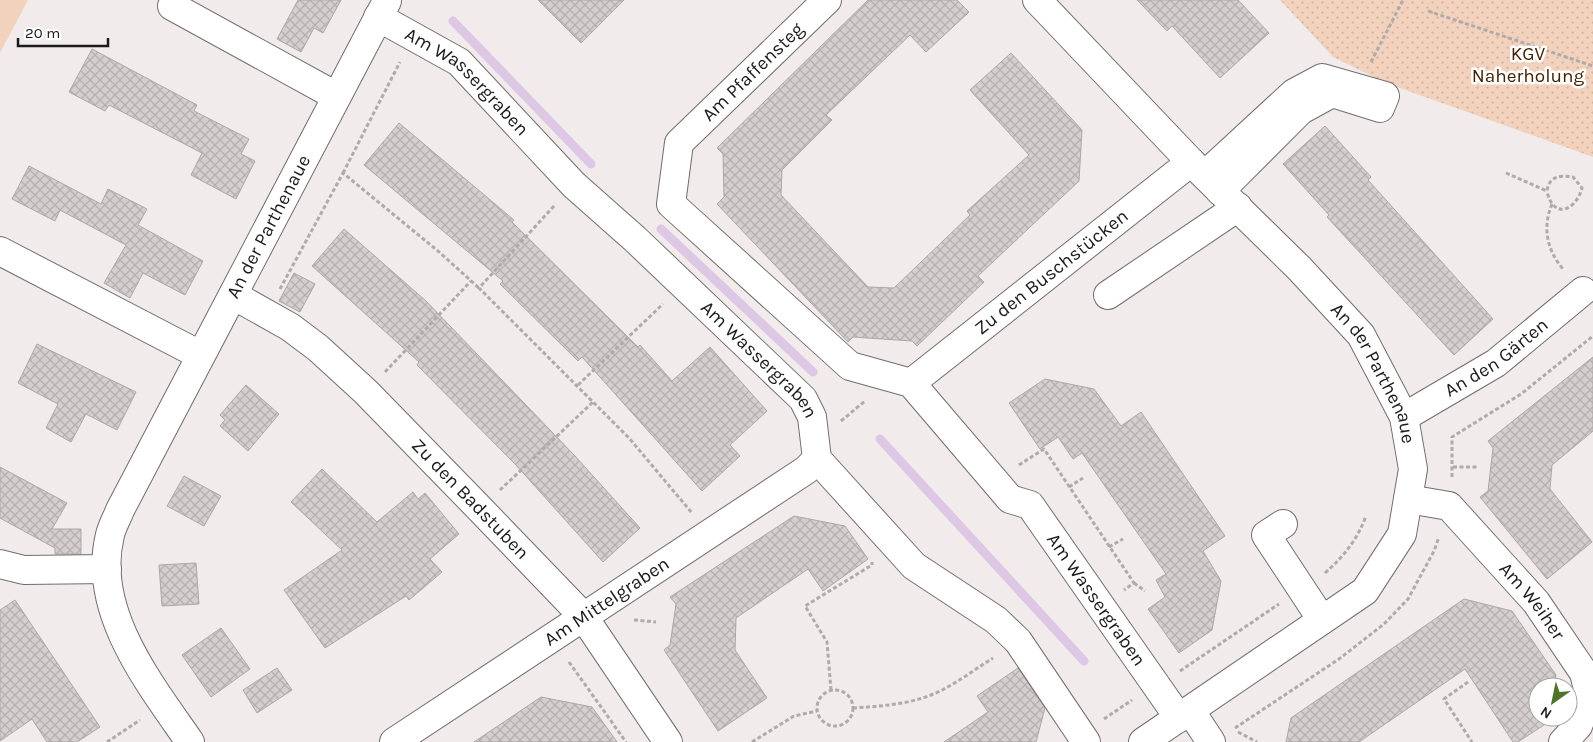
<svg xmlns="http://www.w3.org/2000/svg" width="1593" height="742" viewBox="0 0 1593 742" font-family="Karla,sans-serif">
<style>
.garden{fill:url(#garden-dots)}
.pitch{fill:#f2d2bc}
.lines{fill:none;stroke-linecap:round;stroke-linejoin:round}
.stream{stroke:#dec7e5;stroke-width:9}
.building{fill:url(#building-cross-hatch);stroke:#ada7a6}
.minor-casing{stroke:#736d6e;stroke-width:30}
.path{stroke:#afaaab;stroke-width:3;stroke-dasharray:4 2.5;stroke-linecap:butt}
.minor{stroke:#fff;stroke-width:28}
.labels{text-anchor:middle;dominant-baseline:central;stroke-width:5;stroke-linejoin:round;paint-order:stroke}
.park-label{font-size:19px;fill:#422207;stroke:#fff}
.street-label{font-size:19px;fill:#1c191a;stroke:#fff}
</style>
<defs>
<pattern id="garden-dots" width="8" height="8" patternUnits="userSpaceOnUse" patternTransform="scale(1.25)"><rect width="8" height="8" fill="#f2d2bc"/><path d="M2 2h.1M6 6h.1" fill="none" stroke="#cfb4a1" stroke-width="1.8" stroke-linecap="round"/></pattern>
<pattern id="building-cross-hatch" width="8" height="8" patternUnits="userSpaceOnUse" patternTransform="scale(1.25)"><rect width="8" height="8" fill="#d4cecd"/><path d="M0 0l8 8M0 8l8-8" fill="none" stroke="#b5b0af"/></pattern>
</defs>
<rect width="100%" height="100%" fill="#f1ebec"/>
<!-- garden -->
<path class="garden" d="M1280 0H1593V157L1386 83 1333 57Z"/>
<!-- pitch -->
<path class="pitch" d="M0 0H28L0 53Z"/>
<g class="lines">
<!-- stream -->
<g class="stream">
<path d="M453 21 591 164"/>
<path d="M661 229 813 372"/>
<path d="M880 439 1084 661"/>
</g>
</g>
<!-- building -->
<g class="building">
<path d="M298 0H341L323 33 314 28 301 52 277 39Z"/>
<path d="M538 0H624L581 43Z"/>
<path d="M868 0H957L969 12 926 52 910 35 826 115 832 120 782 170 781 195 868 287 894 288 970 215 967 211 1029 155 970 90 1011 53 1082 130 1079 181 978 276 984 282 917 346 912 341 853 337 848 342 717 204 724 197 723 154 717 148Z"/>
<path d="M1137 0H1238L1269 33 1220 78 1172 26 1167 31Z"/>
<path d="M92 49 197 105 194 111 249 139 241 154 255 161 236 199 191 175 202 153 109 105 105 111 69 92Z"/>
<path d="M399 123 514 220 512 222 638 347 640 345 672 381 710 347 767 411 730 445 740 456 702 491 582 357 578 361 500 284 503 281 364 165Z"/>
<path d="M1325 126 1371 177 1368 180 1493 319 1454 355 1327 217 1329 215 1283 164Z"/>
<path d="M29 166 101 204 108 189 147 209 138 225 203 261 185 295 143 273 130 298 104 283 126 245 60 210 55 221 12 199Z"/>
<path d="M344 229 426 301 575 456 640 528 603 562 515 464 417 365 419 362 312 266Z"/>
<path d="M294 273 315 284 300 312 279 301Z"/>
<path d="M37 344 136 392 117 430 86 414 71 442 46 428 58 404 18 383Z"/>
<path d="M1593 357V431L1552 465 1550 489 1592 542 1547 579 1480 497 1488 491 1493 448 1488 441Z"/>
<path d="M1045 379 1094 389 1121 426 1141 412 1225 536 1203 551 1221 581 1212 630 1179 653 1148 609 1165 597 1156 580 1166 574 1082 453 1073 459 1058 437 1040 449 1009 403Z"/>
<path d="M246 385 279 414 248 451 220 426 225 420 220 415Z"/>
<path d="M0 467 67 503 52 529H81V554H55V548L0 518Z"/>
<path d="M322 469 377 522 413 492 418 499 425 493 459 534 430 559 442 572 409 600 406 596 325 648 284 590 342 550 291 502Z"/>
<path d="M184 476 221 496 204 526 167 506Z"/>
<path d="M794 516 845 526 868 559 823 591 808 569 736 618 735 650 767 698 718 731 664 650 670 645 676 604 670 597Z"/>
<path d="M196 563 199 604 162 606 159 565Z"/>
<path d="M1464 599 1512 611 1556 675 1554 687H1538V717H1548L1547 723 1518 742H1513L1465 669 1359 742H1286L1291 718Z"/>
<path d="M15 600 100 727 77 742H47L32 719 0 741V610Z"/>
<path d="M221 628 250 669 211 697 182 655Z"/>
<path d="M277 668 292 690 257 713 243 690Z"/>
<path d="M1018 668 1045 708 1036 742H944L988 712 977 696Z"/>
<path d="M541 697 592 707 617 742H474Z"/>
</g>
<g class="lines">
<defs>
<g id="minor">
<path id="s1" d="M827 0 679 143 671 204 850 366 911 383 1010 499 1030 505 1179 718"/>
<path id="s2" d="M1037 0 1191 162 1299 268 1361 335 1404 417 1413 469 1402 534 1365 591 1143 742"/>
<path d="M172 6 336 96"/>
<path id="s3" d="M378 17 459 62 574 185 635 239 803 399 812 417 817 459 914 566 996 620 1018 641 1086 742"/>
<path d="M1205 175 1294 93 1322 78 1385 96 1380 108 1332 93 1301 110 1220 191"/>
<path d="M0 251 200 355"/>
<path id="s4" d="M233 295 290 327 318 348 366 392 480 509 583 616 668 742"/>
<path d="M1108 295 1238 207"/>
<path id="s5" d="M911 383 1191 162"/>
<path id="s6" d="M1404 417 1496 363 1583 291"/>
<path id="s7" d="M1408 499 1449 506 1536 602 1584 673 1589 693 1585 708 1578 726 1563 742"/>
<path d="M1283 524 1266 535 1322 620"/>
<path d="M0 564 24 570 107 569"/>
<path d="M1190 710 1211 742"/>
<path id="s8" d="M190 742C150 684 91 611 110 535 112 526 117 518 120 510L387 1"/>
<path id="s9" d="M394 742 806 470 817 459"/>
</g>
</defs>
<!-- minor casing -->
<use href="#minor" class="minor-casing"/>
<!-- path -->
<g class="path">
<path d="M1428 11 1593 66"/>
<path d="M1371 62 1403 0"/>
<path d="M343 173 400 62"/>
<path d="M1506 173 1547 191C1549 176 1560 175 1573 177L1582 188C1576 211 1553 220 1547 191"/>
<path d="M1552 204C1542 228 1547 251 1564 270"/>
<path d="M554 206 479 288 629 438 692 513"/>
<path d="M280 289 343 173 438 251 479 288"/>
<path d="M385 372 471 281"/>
<path d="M578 385 663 304"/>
<path d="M841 421 865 401"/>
<path d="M1019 465 1044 449 1134 583 1124 590"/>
<path d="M1453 467H1479"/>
<path d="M1452 477V437L1521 394 1593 336"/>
<path d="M1069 487 1083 478"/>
<path d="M500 490 594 401"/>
<path d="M1109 547 1123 539"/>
<path d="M1325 573C1344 556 1357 540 1366 516"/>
<path d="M1134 583 1145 591"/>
<path d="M634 620 656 622"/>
<path d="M569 662 626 742"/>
<path d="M1180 671 1279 604"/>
<path d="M1468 682 1444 699 1472 742"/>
<path d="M831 690 827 642 805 606 872 565V562"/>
<circle cx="835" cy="708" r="18"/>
<path d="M853 708C884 706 916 704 944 689 961 680 977 668 993 658"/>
<path d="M1104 719 1132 700"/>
<path d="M1235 728 1339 659 1384 624 1408 599 1434 551 1439 537"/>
<path d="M1238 732 1257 742"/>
<path d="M107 742 140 720"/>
<path d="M752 742 794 716 817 711"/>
</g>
<!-- minor -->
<use href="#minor" class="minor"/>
</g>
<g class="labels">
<!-- park labels -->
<g class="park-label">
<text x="1528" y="54">KGV<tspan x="1528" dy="22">Naherholung</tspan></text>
</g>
<!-- street labels -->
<g class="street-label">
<text transform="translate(753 72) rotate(-44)">Am Pfaffensteg</text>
<text stroke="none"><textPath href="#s3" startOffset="111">Am Wassergraben</textPath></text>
<text stroke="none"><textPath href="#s8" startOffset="576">An der Parthenaue</textPath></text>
<text stroke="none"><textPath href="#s5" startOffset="179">Zu den Buschstücken</textPath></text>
<text stroke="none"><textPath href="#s6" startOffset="110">An den Gärten</textPath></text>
<text stroke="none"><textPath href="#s3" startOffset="516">Am Wassergraben</textPath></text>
<text stroke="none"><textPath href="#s2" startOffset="506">An der Parthenaue</textPath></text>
<text stroke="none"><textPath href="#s4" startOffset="315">Zu den Badstuben</textPath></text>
<text stroke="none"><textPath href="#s1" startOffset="861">Am Wassergraben</textPath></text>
<text stroke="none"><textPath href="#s7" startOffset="168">Am Weiher</textPath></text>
<text stroke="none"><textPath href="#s9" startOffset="255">Am Mittelgraben</textPath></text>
</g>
</g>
<!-- north arrow -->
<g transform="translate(1553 702) rotate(213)"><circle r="24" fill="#ffffff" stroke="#a4a3a3"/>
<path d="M0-4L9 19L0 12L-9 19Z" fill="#50732b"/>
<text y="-8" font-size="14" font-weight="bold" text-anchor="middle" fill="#1c191a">N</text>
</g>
<!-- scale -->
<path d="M18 38v8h90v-8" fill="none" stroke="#1c191a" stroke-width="2.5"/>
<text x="25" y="38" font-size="15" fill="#1c191a" stroke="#ffffff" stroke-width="4" paint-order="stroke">20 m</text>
</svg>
